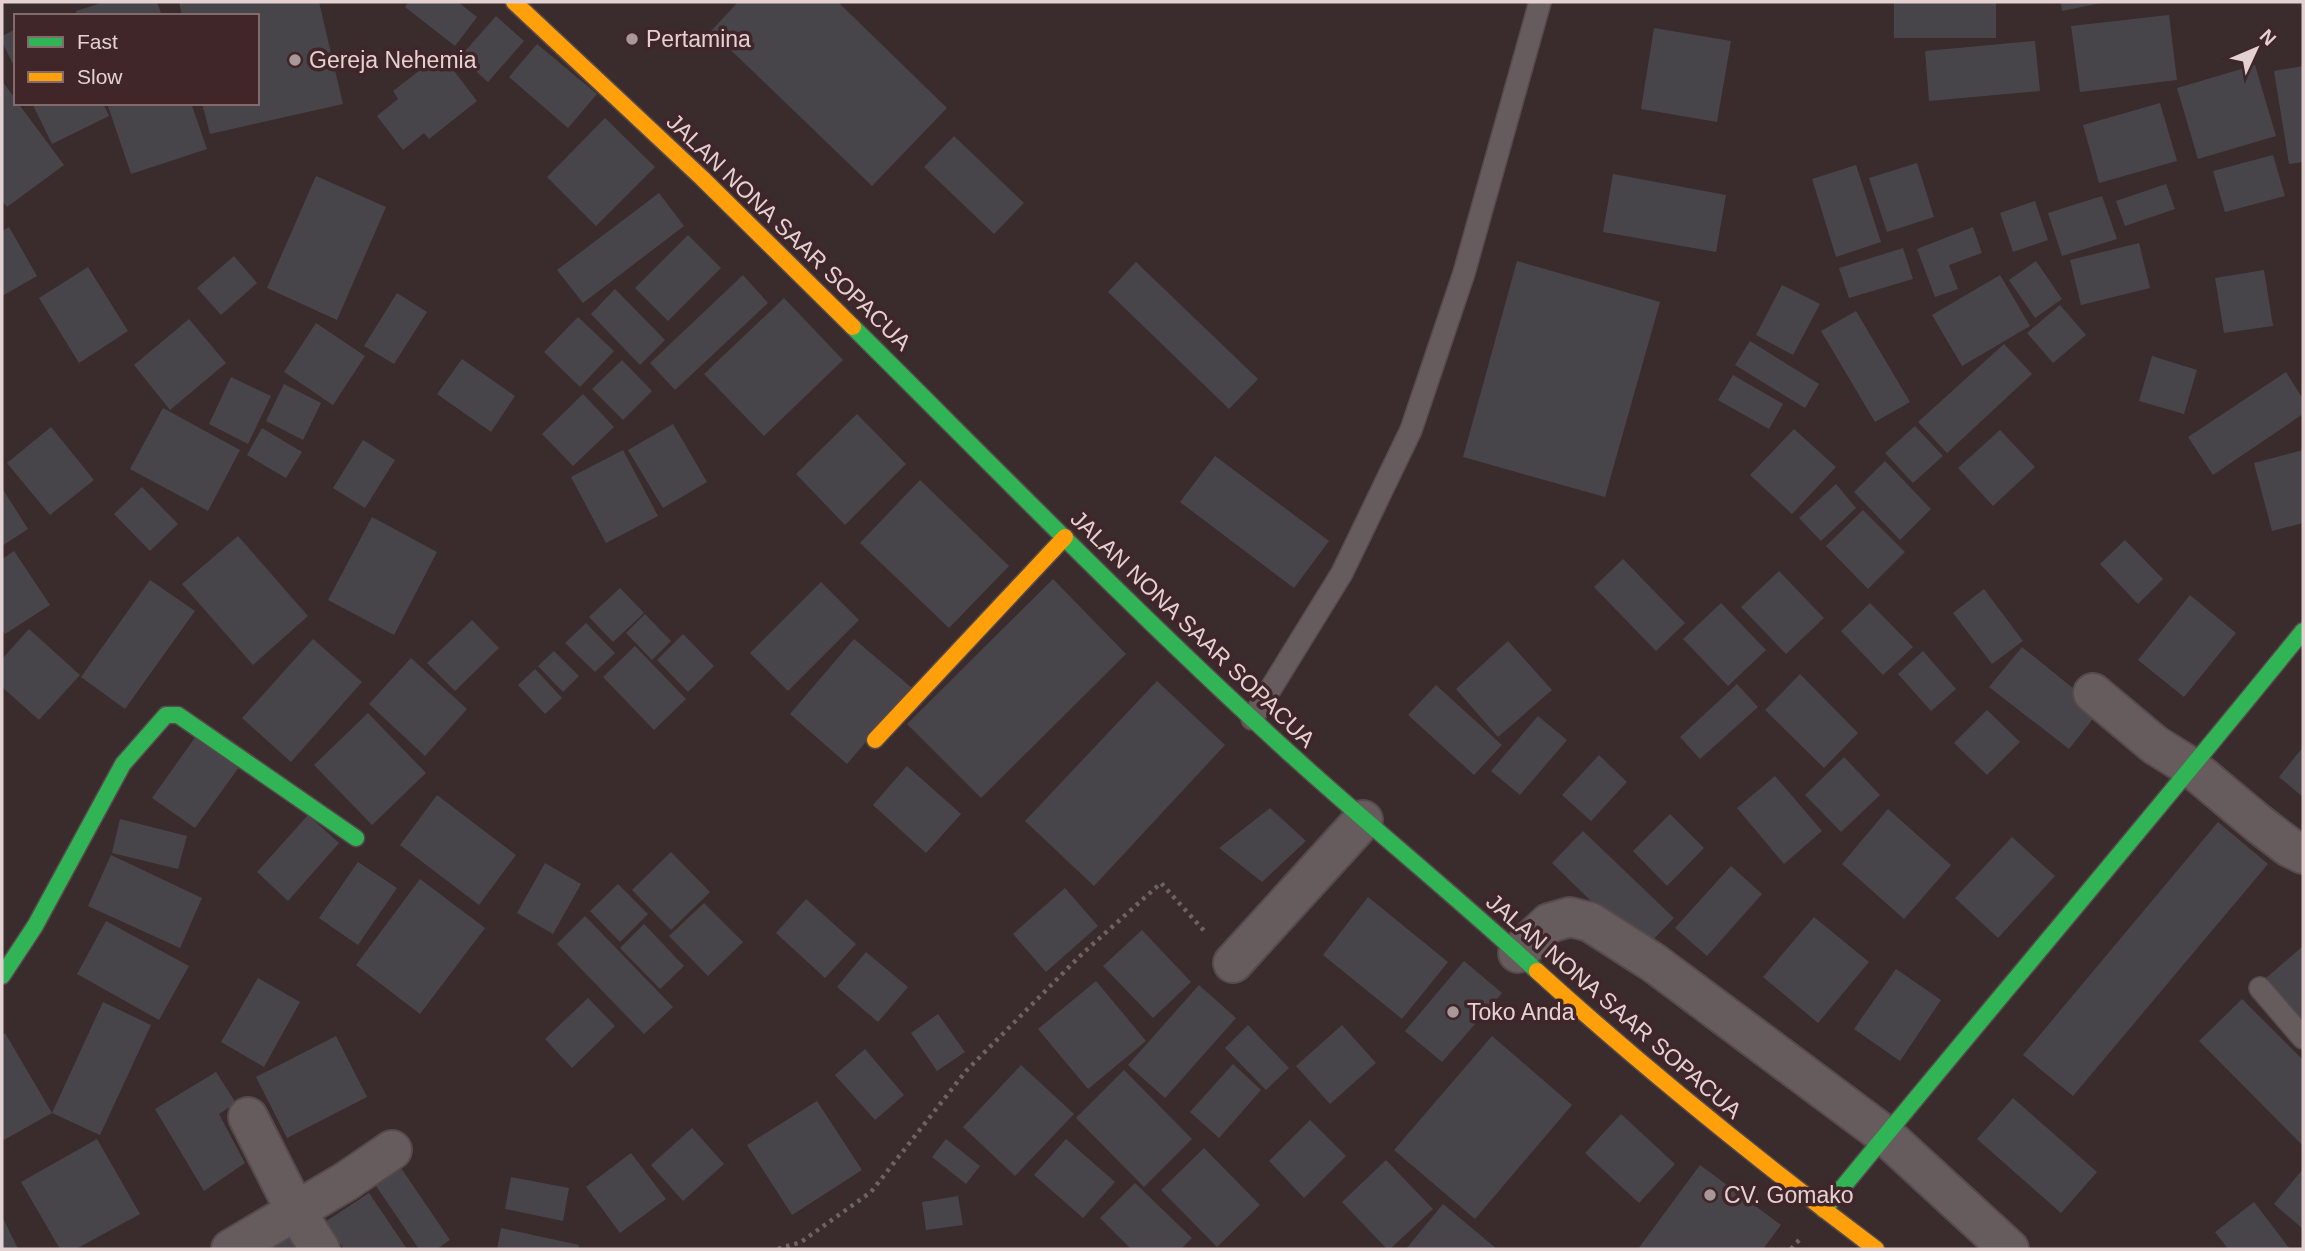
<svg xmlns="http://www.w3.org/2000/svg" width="2305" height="1251" viewBox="0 0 2305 1251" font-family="Helvetica,sans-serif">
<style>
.building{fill:#48454a}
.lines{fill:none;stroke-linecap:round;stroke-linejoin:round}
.lane-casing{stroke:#574a4c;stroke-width:24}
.street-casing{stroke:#574a4c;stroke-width:42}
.fast-casing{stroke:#574a4c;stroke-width:19}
.slow-casing{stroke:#574a4c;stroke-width:19}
.path{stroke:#6d6363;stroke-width:4.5;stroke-dasharray:3.5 5;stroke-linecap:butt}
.lane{stroke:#675c5d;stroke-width:21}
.street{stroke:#675c5d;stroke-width:38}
.fast{stroke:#30b455;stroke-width:16}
.slow{stroke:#ff9f0a;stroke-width:16}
.poi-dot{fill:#a89899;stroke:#402529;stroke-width:2.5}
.labels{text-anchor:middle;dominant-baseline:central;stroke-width:7;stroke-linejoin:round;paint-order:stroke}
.poi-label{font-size:23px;fill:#e4d2d3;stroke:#402529;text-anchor:start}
.street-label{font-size:23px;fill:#e4d2d3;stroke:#402529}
</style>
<rect width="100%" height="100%" fill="#3a2b2d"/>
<!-- building -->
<g class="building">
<path d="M104 2H157L162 16H77L76 11Z"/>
<path d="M179 2H319L343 104 210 134 202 103H257V16H182Z"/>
<path d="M409 2H458L477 17 455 46 405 7Z"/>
<path d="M738 2H838L947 108 872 186 711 31Z"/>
<rect x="1894" y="2" width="102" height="36"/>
<path d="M2061 2H2101V3L2062 11Z"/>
<path d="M2169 15 2177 80 2080 92 2071 26Z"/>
<path d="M496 16 524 41 488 82 460 57Z"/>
<path d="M1654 28 1731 41 1717 122 1641 109Z"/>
<path d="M16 29V70L2 42V36Z"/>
<path d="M2035 41 2040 91 1929 101 1925 51Z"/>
<path d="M537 44 597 94 568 128 509 77Z"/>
<path d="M441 54 477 101 429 139 424 133 403 150 377 116 398 99 393 91Z"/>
<path d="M2255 65 2276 136 2198 159 2177 88Z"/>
<path d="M2303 66V162L2289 164 2274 71Z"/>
<path d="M2 81 16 100V103H18L64 165 7 207 2 201Z"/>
<path d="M32 103H103L109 116 52 144Z"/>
<path d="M107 103H191L207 149 131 174Z"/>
<path d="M2160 103 2177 161 2099 183 2083 125Z"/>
<path d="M605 118 655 167 596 226 547 177Z"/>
<path d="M954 136 1024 203 994 234 924 167Z"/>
<path d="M2273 155 2285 196 2225 212 2213 171Z"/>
<path d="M1917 163 1934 217 1887 232 1869 178Z"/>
<path d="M1856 165 1881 242 1836 257 1812 179Z"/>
<path d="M1613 174 1726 195 1716 252 1603 232Z"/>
<path d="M316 176 386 207 337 320 267 288Z"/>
<path d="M2166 184 2175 209 2125 226 2116 201Z"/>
<path d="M659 193 684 226 583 303 557 270Z"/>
<path d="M2102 196 2117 239 2062 256 2048 213Z"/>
<path d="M2035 201 2048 240 2013 252 2000 213Z"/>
<path d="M9 227 37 276 2 296V231Z"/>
<path d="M1973 227 1982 253 1949 265 1958 289 1935 297 1917 249Z"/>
<path d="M688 235 721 268 668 321 635 288Z"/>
<path d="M2139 243 2150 288 2081 305 2070 260Z"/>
<path d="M1903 248 1913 279 1849 298 1839 268Z"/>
<path d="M234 256 257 283 221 315 197 288Z"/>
<path d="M1517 261 1660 302 1605 497 1463 457Z"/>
<path d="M2036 261 2062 299 2035 318 2009 280Z"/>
<path d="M1136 262 1258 379 1229 409 1108 292Z"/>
<path d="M88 267 128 331 79 363 39 298Z"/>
<path d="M2264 270 2273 326 2224 333 2215 278Z"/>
<path d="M743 275 768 303 675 390 650 363Z"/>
<path d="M2000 275 2030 326 1962 366 1932 315Z"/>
<path d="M1782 285 1820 304 1793 355 1756 335Z"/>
<path d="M615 289 665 340 640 365 591 314Z"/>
<path d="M397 293 427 312 394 364 364 346Z"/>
<path d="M784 298 843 360 764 436 704 374Z"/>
<path d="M2060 305 2086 335 2053 363 2027 333Z"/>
<path d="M1856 311 1910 402 1875 422 1821 331Z"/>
<path d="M578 317 614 351 580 387 544 352Z"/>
<path d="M189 319 226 363 170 410 134 365Z"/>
<path d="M316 323 365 356 333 405 284 372Z"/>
<path d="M1750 341 1819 384 1805 408 1735 365Z"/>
<path d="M2004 344 2032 374 1947 453 1918 422Z"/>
<path d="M2152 356 2197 370 2184 414 2139 401Z"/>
<path d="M462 359 515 396 491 432 437 394Z"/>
<path d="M622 360 652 391 623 420 592 389Z"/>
<path d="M2286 372 2303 399V414L2213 475 2188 437Z"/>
<path d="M1733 375 1783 404 1769 429 1718 400Z"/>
<path d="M231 377 271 396 248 444 209 424Z"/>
<path d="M284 384 321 403 303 440 266 421Z"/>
<path d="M583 394 614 427 573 466 542 434Z"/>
<path d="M163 408 240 450 208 511 130 469Z"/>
<path d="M857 414 906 464 845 525 796 474Z"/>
<path d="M673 424 707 482 663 508 628 450Z"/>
<path d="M1915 426 1943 456 1913 483 1885 453Z"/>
<path d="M51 427 94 480 50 515 7 463Z"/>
<path d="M262 428 302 452 286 478 247 455Z"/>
<path d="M1794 429 1836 467 1792 514 1750 475Z"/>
<path d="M2000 430 2035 467 1993 506 1958 468Z"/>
<path d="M363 440 395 460 365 508 333 488Z"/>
<path d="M623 450 658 516 606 543 571 477Z"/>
<path d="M2303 450V523L2272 531 2254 463Z"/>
<path d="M1215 456 1329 541 1294 588 1180 502Z"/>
<path d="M1885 461 1931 509 1900 540 1854 492Z"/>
<path d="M920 480 1009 566 949 628 860 543Z"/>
<path d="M1836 484 1856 508 1821 541 1799 518Z"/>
<path d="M142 487 178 524 150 551 114 514Z"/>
<path d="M2 488 28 529 2 546Z"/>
<path d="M1863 510 1905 552 1868 589 1826 546Z"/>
<path d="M372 517 437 552 394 635 328 600Z"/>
<path d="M238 536 308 616 253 665 182 584Z"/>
<path d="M2125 540 2163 579 2138 604 2100 564Z"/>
<path d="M14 551 50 605 5 634 2 630V559Z"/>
<path d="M1623 559 1685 623 1656 651 1594 587Z"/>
<path d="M1779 571 1824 618 1786 654 1741 607Z"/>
<path d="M1053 579 1126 654 981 798 907 724Z"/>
<path d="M150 580 195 611 125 709 81 677Z"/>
<path d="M821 582 859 620 788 691 750 653Z"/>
<path d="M620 588 644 613 613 642 589 617Z"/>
<path d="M1984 589 2023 641 1992 664 1953 613Z"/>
<path d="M2190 595 2236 633 2184 697 2138 660Z"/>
<path d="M1721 603 1766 650 1728 686 1683 639Z"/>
<path d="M1870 603 1913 647 1883 675 1841 631Z"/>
<path d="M645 614 671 641 652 660 626 633Z"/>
<path d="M472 620 499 648 455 691 427 663Z"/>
<path d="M586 623 615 653 595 672 565 643Z"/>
<path d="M29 629 80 675 39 720 2 687V659Z"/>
<path d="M683 634 714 666 688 692 657 660Z"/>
<path d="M313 639 362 682 291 762 242 718Z"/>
<path d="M854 639 912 688 847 764 790 714Z"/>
<path d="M1508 641 1552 690 1498 737 1456 689Z"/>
<path d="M635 646 686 699 654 730 603 677Z"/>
<path d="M2022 647 2100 710 2069 749 1989 687Z"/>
<path d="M554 651 579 676 563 692 538 666Z"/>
<path d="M1923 651 1956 689 1931 711 1898 674Z"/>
<path d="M411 658 467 709 425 756 369 704Z"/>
<path d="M535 669 562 698 545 714 518 685Z"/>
<path d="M1800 674 1858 733 1824 768 1765 710Z"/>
<path d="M1157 681 1225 745 1094 886 1025 821Z"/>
<path d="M1737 684 1758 707 1700 759 1680 737Z"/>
<path d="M1436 685 1502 745 1474 775 1408 715Z"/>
<path d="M1987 710 2020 742 1987 775 1954 743Z"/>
<path d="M368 713 426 773 372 825 314 765Z"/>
<path d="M1538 716 1567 740 1520 795 1491 771Z"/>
<path d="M199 732 242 763 195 828 152 798Z"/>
<path d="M2303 747V797L2279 777Z"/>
<path d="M1599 755 1627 782 1591 821 1562 795Z"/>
<path d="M1844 757 1880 795 1841 832 1805 795Z"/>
<path d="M907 766 961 814 926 853 873 805Z"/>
<path d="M1775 776 1822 831 1784 864 1737 808Z"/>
<path d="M437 795 516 855 479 905 400 845Z"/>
<path d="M1270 808 1306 841 1262 882 1219 848Z"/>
<path d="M1888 809 1951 865 1904 919 1842 864Z"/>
<path d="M1670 814 1704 848 1667 886 1633 851Z"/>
<path d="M308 815 339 843 288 901 257 872Z"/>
<path d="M120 819 187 836 178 869 112 853Z"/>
<path d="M2218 822 2268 864 2073 1096 2023 1055Z"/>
<path d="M1583 831 1674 918 1642 951 1552 863Z"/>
<path d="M2012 837 2055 876 1998 938 1955 898Z"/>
<path d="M671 852 710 892 671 930 632 890Z"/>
<path d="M111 855 202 898 180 948 88 906Z"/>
<path d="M358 862 397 888 358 945 319 918Z"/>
<path d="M545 863 581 884 553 934 517 913Z"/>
<path d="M1731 866 1762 894 1707 956 1675 928Z"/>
<path d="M420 879 485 928 420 1014 356 965Z"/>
<path d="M618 884 648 914 620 942 590 911Z"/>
<path d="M1065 888 1098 926 1046 972 1013 934Z"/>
<path d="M1368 897 1448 962 1402 1019 1323 955Z"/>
<path d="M806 899 856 944 825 978 776 933Z"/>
<path d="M704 903 743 942 708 976 669 936Z"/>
<path d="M585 916 673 1007 644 1034 557 944Z"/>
<path d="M1814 917 1869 962 1818 1023 1763 977Z"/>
<path d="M106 921 189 966 159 1020 77 974Z"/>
<path d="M644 924 684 966 660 989 620 948Z"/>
<path d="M1142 930 1191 982 1153 1018 1103 966Z"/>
<path d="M2303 946V1021L2266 978Z"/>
<path d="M866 952 908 987 878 1022 837 987Z"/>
<path d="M1464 961 1502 993 1442 1062 1405 1031Z"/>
<path d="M1896 969 1941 1000 1900 1061 1854 1029Z"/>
<path d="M258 978 300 1002 264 1067 221 1042Z"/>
<path d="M1096 981 1146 1041 1088 1089 1038 1029Z"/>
<path d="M1199 985 1236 1018 1165 1098 1128 1065Z"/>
<path d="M588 998 615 1026 572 1068 545 1039Z"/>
<path d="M2242 999 2303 1060V1146L2199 1041Z"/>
<path d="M103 1002 151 1025 100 1135 52 1113Z"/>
<path d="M938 1014 965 1052 937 1071 911 1033Z"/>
<path d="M1248 1025 1289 1068 1266 1090 1225 1048Z"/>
<path d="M1342 1025 1376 1063 1330 1104 1296 1066Z"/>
<path d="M5 1033 52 1113 2 1141V1035Z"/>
<path d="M336 1036 367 1097 287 1138 256 1077Z"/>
<path d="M1492 1036 1572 1105 1475 1219 1394 1150Z"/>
<path d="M865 1049 904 1095 875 1120 835 1075Z"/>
<path d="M1233 1064 1261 1090 1219 1138 1190 1112Z"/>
<path d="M1021 1065 1074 1114 1015 1176 963 1127Z"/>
<path d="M1124 1070 1192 1139 1144 1187 1076 1118Z"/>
<path d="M216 1072 236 1103 219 1114 245 1163 204 1191 155 1109Z"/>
<path d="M2013 1098 2097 1172 2061 1213 1977 1139Z"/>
<path d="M817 1101 862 1170 792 1215 747 1145Z"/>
<path d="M1621 1114 1675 1164 1639 1203 1585 1153Z"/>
<path d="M1310 1120 1346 1156 1304 1198 1269 1161Z"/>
<path d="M692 1128 724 1164 683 1201 651 1165Z"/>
<path d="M97 1139 140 1214 76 1249H60L21 1182Z"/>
<path d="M946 1139 980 1166 966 1184 932 1157Z"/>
<path d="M1066 1139 1115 1182 1083 1218 1034 1175Z"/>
<path d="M1204 1148 1260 1205 1217 1247 1161 1190Z"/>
<path d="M631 1153 666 1199 620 1233 586 1187Z"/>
<path d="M1386 1160 1433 1209 1390 1249H1387L1342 1202Z"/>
<path d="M1700 1165 1781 1225 1763 1249H1638Z"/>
<path d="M401 1168 450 1240 437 1249H419L376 1186Z"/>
<path d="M2303 1169V1229L2274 1204Z"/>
<path d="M511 1177 569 1188 563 1221 505 1209Z"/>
<path d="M1135 1183 1192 1238 1181 1249H1131L1100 1218Z"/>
<path d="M369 1193 407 1249H344L325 1222Z"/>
<path d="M958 1196 963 1225 926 1230 922 1202Z"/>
<path d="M2254 1202 2290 1249H2228L2215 1232Z"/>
<path d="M1443 1204 1497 1249H1406Z"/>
<path d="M2 1216 18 1249H2Z"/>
<path d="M501 1228 579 1245 578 1249H497Z"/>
<path d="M294 1233 304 1249H267Z"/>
</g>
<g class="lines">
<defs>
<g id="lane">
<path d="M1252 719 1342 573 1411 430 1464 273 1540 2"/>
<path d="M2260 988 2303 1038"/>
</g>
<g id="street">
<path d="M2093 693 2155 745 2192 768 2259 824 2289 847 2303 854"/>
<path d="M1518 953 1549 923 1570 917 1590 922 1654 963 1886 1136 2009 1249"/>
<path d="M1233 963 1363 820"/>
<path d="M248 1117 295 1210 320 1249"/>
<path d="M231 1249 345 1182 392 1150"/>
</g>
<g id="fast">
<path d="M853 327C996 469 1137 614 1286 750 1368 825 1455 895 1537 971"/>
<path d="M2 976 35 926 123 764 166 715H178L356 838"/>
<path d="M1824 1210C1983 1016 2145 826 2303 631"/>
</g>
<g id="slow">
<path d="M514 2 702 178 853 327"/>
<path d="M875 740 1065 537"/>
<path d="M1537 971C1645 1069 1759 1161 1876 1249"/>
</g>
</defs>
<!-- lane casing -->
<use href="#lane" class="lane-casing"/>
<!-- street casing -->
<use href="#street" class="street-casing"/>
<!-- fast casing -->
<use href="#fast" class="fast-casing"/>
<!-- slow casing -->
<use href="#slow" class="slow-casing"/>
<!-- path -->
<g class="path">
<path d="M778 1249 801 1242 871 1192 966 1071 1083 953 1161 883 1207 934"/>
<path d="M1791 1249 1800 1239"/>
</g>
<!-- lane -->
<use href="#lane" class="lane"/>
<!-- street -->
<use href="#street" class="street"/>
<!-- fast -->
<use href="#fast" class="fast"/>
<!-- slow -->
<use href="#slow" class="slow"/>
</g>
<!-- markers -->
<g class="poi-dot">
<circle cx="632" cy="39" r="7"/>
<circle cx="295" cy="60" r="7"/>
<circle cx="1453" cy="1012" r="7"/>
<circle cx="1710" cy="1195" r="7"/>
</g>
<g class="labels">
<!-- poi labels -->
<g class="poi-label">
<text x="646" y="39">Pertamina</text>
<text x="309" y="60">Gereja Nehemia</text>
<text x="1467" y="1012">Toko Anda</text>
<text x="1724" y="1195">CV. Gomako</text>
</g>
<!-- street labels -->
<g class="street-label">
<text transform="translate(789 232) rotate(44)">JALAN NONA SAAR SOPACUA</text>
<text transform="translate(1193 629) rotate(44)">JALAN NONA SAAR SOPACUA</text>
<text transform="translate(1614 1006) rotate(41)">JALAN NONA SAAR SOPACUA</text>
</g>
</g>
<!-- border -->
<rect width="2305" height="1251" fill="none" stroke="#e4d2d3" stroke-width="7"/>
<!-- legend -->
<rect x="14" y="14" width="245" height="91" fill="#402529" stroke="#826a6d" stroke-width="2"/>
<rect x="28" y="37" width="35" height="10" fill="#30b455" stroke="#826a6d" stroke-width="2"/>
<text x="77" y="49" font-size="21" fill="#e4d2d3">Fast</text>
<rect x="28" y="72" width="35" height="10" fill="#ff9f0a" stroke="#826a6d" stroke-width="2"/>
<text x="77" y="84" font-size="21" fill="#e4d2d3">Slow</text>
<!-- north arrow -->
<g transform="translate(2256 49) rotate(46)" stroke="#402529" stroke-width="5" paint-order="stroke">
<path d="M0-5L12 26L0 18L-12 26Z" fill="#e4d2d3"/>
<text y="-10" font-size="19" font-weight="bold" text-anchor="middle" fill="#e4d2d3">N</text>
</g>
</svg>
